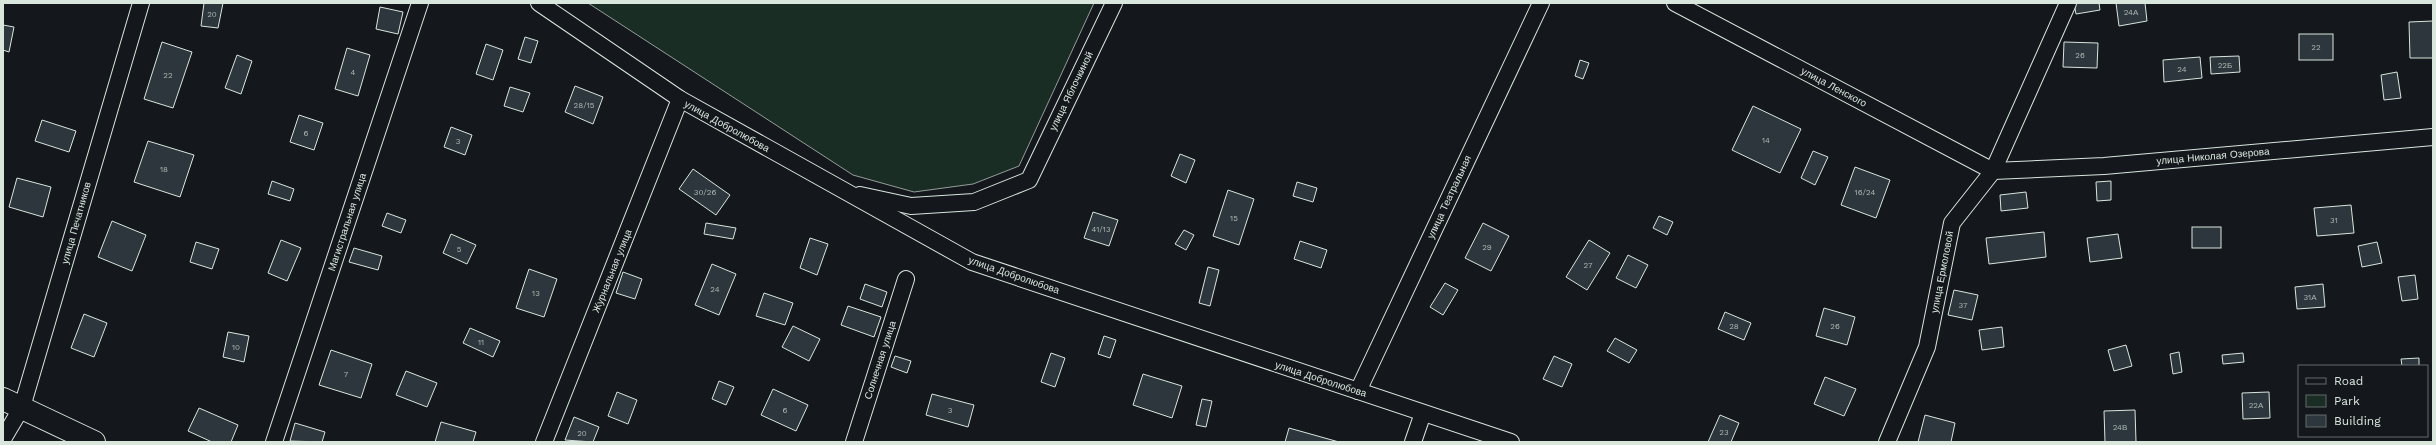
<svg xmlns="http://www.w3.org/2000/svg" width="2436" height="445" viewBox="0 0 2436 445" font-family="'Work Sans',sans-serif">
<style>
.green{fill:#1a2d24;stroke:#939e99}
.building{fill:#2c363c;stroke:#d8e6dc}
.lines{fill:none;stroke-linecap:round;stroke-linejoin:round}
.street-casing{stroke:#d8e6dc;stroke-width:18}
.secondary-casing{stroke:#d8e6dc;stroke-width:24}
.street{stroke:#14181c;stroke-width:16}
.secondary{stroke:#14181c;stroke-width:22}
.labels{text-anchor:middle;dominant-baseline:central;stroke-width:3;stroke-linejoin:round;paint-order:stroke}
.number-label{font-size:8px;fill:#adbab4}
.street-label{font-size:10px;fill:#d8e6dc;stroke:#14181c}
</style>
<rect width="100%" height="100%" fill="#14181c"/>
<!-- green -->
<path class="green" d="M588 3H1094L1019 166 973 184 914 192 853 175Z"/>
<!-- building -->
<g class="building">
<path d="M204 3H223L218 28 201 26Z"/>
<path d="M2074 3H2099L2100 10 2076 14Z"/>
<path d="M2116 3H2145L2147 21 2119 26Z"/>
<path d="M380 7 403 12 398 34 376 29Z"/>
<path d="M2433 21V58H2410L2409 22Z"/>
<path d="M3 25 14 27 9 52 3 50Z"/>
<rect x="2299" y="34" width="34" height="26"/>
<path d="M525 37 538 41 531 63 518 59Z"/>
<path d="M162 42 192 52 173 108 144 99Z"/>
<path d="M2064 42 2098 43 2097 68 2063 67Z"/>
<path d="M486 44 503 50 493 80 476 74Z"/>
<path d="M347 48 370 55 358 96 335 89Z"/>
<path d="M237 55 252 61 241 94 225 88Z"/>
<path d="M2239 56 2240 72 2211 74 2210 57Z"/>
<path d="M2200 57 2202 78 2164 82 2163 60Z"/>
<path d="M1580 60 1589 63 1583 79 1575 76Z"/>
<path d="M2397 72 2401 98 2384 100 2381 75Z"/>
<path d="M575 86 603 97 593 124 565 112Z"/>
<path d="M510 87 530 93 523 112 504 106Z"/>
<path d="M1753 106 1801 129 1780 173 1732 150Z"/>
<path d="M299 115 323 123 314 150 290 142Z"/>
<path d="M42 120 76 131 69 152 35 141Z"/>
<path d="M451 127 472 135 465 155 444 147Z"/>
<path d="M148 141 194 155 180 197 134 182Z"/>
<path d="M1813 151 1828 157 1815 185 1801 178Z"/>
<path d="M1180 154 1195 160 1186 183 1171 176Z"/>
<path d="M1855 167 1890 180 1876 218 1841 205Z"/>
<path d="M693 169 730 195 716 215 679 189Z"/>
<path d="M17 178 51 187 43 217 9 207Z"/>
<path d="M272 181 294 189 290 201 268 194Z"/>
<path d="M2111 181V200L2097 201 2096 182Z"/>
<path d="M1297 182 1317 188 1313 202 1293 196Z"/>
<path d="M1228 190 1254 199 1239 245 1213 236Z"/>
<path d="M2026 192 2028 208 2001 211 2000 195Z"/>
<path d="M2351 205 2354 233 2317 236 2314 208Z"/>
<path d="M1093 212 1118 220 1109 246 1084 238Z"/>
<path d="M387 213 406 220 401 233 382 226Z"/>
<path d="M1659 216 1673 222 1667 235 1653 228Z"/>
<path d="M112 221 146 235 132 271 98 257Z"/>
<path d="M706 223 736 228 733 239 704 234Z"/>
<path d="M1483 223 1509 236 1491 271 1465 258Z"/>
<rect x="2192" y="227" width="29" height="21"/>
<path d="M1184 230 1194 235 1186 250 1175 244Z"/>
<path d="M2044 232 2046 257 1989 264 1986 238Z"/>
<path d="M451 234 476 245 467 264 443 253Z"/>
<path d="M2118 234 2122 258 2090 262 2087 238Z"/>
<path d="M810 238 828 244 817 275 800 268Z"/>
<path d="M281 240 301 248 287 281 268 273Z"/>
<path d="M1589 240 1610 253 1587 290 1566 277Z"/>
<path d="M1300 241 1327 250 1321 268 1294 259Z"/>
<path d="M196 242 219 249 212 269 190 262Z"/>
<path d="M2377 242 2382 263 2362 267 2358 246Z"/>
<path d="M354 248 382 256 378 270 349 262Z"/>
<path d="M1628 255 1648 265 1636 288 1616 278Z"/>
<path d="M712 264 736 274 719 315 695 305Z"/>
<path d="M1208 267 1219 270 1210 306 1199 303Z"/>
<path d="M529 269 557 279 544 317 516 308Z"/>
<path d="M623 272 642 279 635 299 616 293Z"/>
<path d="M2415 275 2418 299 2402 301 2398 277Z"/>
<path d="M1445 283 1458 290 1443 315 1430 307Z"/>
<path d="M865 284 887 292 882 307 860 299Z"/>
<path d="M2323 284 2325 307 2297 309 2295 287Z"/>
<path d="M1954 290 1978 295 1972 320 1948 315Z"/>
<path d="M764 293 793 303 785 325 756 316Z"/>
<path d="M848 306 881 317 874 337 841 325Z"/>
<path d="M1824 308 1855 317 1847 345 1816 336Z"/>
<path d="M1725 312 1751 323 1744 340 1718 329Z"/>
<path d="M84 314 107 323 94 357 71 348Z"/>
<path d="M793 326 820 339 809 361 782 347Z"/>
<path d="M2002 327 2004 347 1982 350 1979 330Z"/>
<path d="M470 328 500 341 493 357 463 343Z"/>
<path d="M228 332 249 336 244 362 223 357Z"/>
<path d="M1104 336 1116 340 1110 358 1098 354Z"/>
<path d="M1615 338 1637 350 1629 363 1607 351Z"/>
<path d="M2126 345 2132 366 2114 371 2108 350Z"/>
<path d="M331 350 372 364 361 398 319 385Z"/>
<path d="M2179 352 2182 372 2173 374 2170 354Z"/>
<path d="M1051 353 1065 358 1055 387 1041 382Z"/>
<path d="M2243 353 2244 362 2223 364 2222 355Z"/>
<path d="M895 356 911 361 907 373 891 367Z"/>
<path d="M1554 356 1572 364 1562 387 1543 379Z"/>
<path d="M2419 358V366H2402L2401 359Z"/>
<path d="M406 371 437 383 427 407 396 395Z"/>
<path d="M1143 374 1182 386 1172 418 1133 405Z"/>
<path d="M1825 377 1856 389 1844 416 1814 404Z"/>
<path d="M719 381 734 387 726 405 712 399Z"/>
<path d="M773 389 808 405 796 431 761 415Z"/>
<path d="M617 392 637 400 628 424 608 416Z"/>
<path d="M2269 392 2270 418 2243 419 2242 393Z"/>
<path d="M932 394 974 405 968 427 926 415Z"/>
<path d="M1202 399 1212 401 1206 427 1196 425Z"/>
<path d="M199 408 238 425 231 442H212L188 431Z"/>
<path d="M2135 410 2136 442H2105L2104 411Z"/>
<path d="M1720 415 1739 423 1731 442H1708Z"/>
<path d="M1925 415 1955 423 1951 442H1918Z"/>
<path d="M574 417 599 427 593 442 565 440Z"/>
<path d="M441 422 476 432 473 442H435Z"/>
<path d="M295 423 325 432 322 442 290 441Z"/>
<path d="M1289 428 1339 442H1285Z"/>
</g>
<g class="lines">
<defs>
<g id="street">
<path d="M539 3 680 99 972 262 1511 442"/>
<path d="M1675 3 1993 171 2104 166 2433 137"/>
<path d="M860 195 911 206 974 202 1029 180 1114 3"/>
<path d="M1358 391 1541 3"/>
<path d="M3 439 22 407 141 3"/>
<path d="M274 442 420 3"/>
<path d="M544 442 680 99"/>
<path d="M854 442 906 279"/>
<path d="M1413 442 1423 413"/>
<path d="M1887 442 1927 347 1952 223 1993 171 2068 3"/>
</g>
<path id="secondary" d="M3 399 94 442"/>
</defs>
<!-- street casing -->
<use href="#street" class="street-casing"/>
<!-- secondary casing -->
<use href="#secondary" class="secondary-casing"/>
<!-- street -->
<use href="#street" class="street"/>
<!-- secondary -->
<use href="#secondary" class="secondary"/>
</g>
<g class="labels">
<!-- number labels -->
<g class="number-label">
<text x="2131" y="12">24А</text>
<text x="212" y="14">20</text>
<text x="2316" y="47">22</text>
<text x="2080" y="55">26</text>
<text x="2225" y="65">22Б</text>
<text x="2182" y="69">24</text>
<text x="353" y="72">4</text>
<text x="168" y="75">22</text>
<text x="584" y="105">28/15</text>
<text x="306" y="133">6</text>
<text x="1766" y="140">14</text>
<text x="458" y="141">3</text>
<text x="164" y="169">18</text>
<text x="705" y="192">30/26</text>
<text x="1865" y="192">16/24</text>
<text x="1234" y="218">15</text>
<text x="2334" y="220">31</text>
<text x="1101" y="229">41/13</text>
<text x="1487" y="247">29</text>
<text x="459" y="249">5</text>
<text x="1588" y="265">27</text>
<text x="715" y="289">24</text>
<text x="536" y="293">13</text>
<text x="2310" y="297">31А</text>
<text x="1963" y="305">37</text>
<text x="1734" y="326">28</text>
<text x="1835" y="326">26</text>
<text x="481" y="342">11</text>
<text x="236" y="347">10</text>
<text x="346" y="374">7</text>
<text x="2256" y="405">22А</text>
<text x="785" y="410">6</text>
<text x="950" y="410">3</text>
<text x="2120" y="427">24В</text>
<text x="1724" y="432">23</text>
<text x="582" y="433">20</text>
</g>
<!-- street labels -->
<g class="street-label">
<text transform="translate(1834 87) rotate(28)">улица Ленского</text>
<text transform="translate(1071 91) rotate(-64)">улица Яблочкиной</text>
<text transform="translate(727 126) rotate(29)">улица Добролюбова</text>
<text transform="translate(2213 156) rotate(-5)">улица Николая Озерова</text>
<text transform="translate(1449 197) rotate(-65)">улица Театральная</text>
<text transform="translate(347 222) rotate(-72)">Магистральная улица</text>
<text transform="translate(76 223) rotate(-74)">улица Печатников</text>
<text transform="translate(612 271) rotate(-68)">Журнальная улица</text>
<text transform="translate(1942 272) rotate(-79)">улица Ермоловой</text>
<text transform="translate(1014 275) rotate(19)">улица Добролюбова</text>
<text transform="translate(880 360) rotate(-72)">Солнечная улица</text>
<text transform="translate(1321 379) rotate(18)">улица Добролюбова</text>
</g>
</g>
<!-- border -->
<rect width="2436" height="445" fill="none" stroke="#d8e6dc" stroke-width="8"/>
<!-- legend -->
<rect x="2298" y="365" width="130" height="72" fill="#14181c" stroke="#626a69"/>
<rect x="2306" y="378" width="20" height="6" fill="#14181c" stroke="#626a69"/>
<text x="2334" y="385" font-size="12" fill="#d8e6dc">Road</text>
<rect x="2306" y="395" width="20" height="12" fill="#1a2d24" stroke="#626a69"/>
<text x="2334" y="405" font-size="12" fill="#d8e6dc">Park</text>
<rect x="2306" y="415" width="20" height="12" fill="#2c363c" stroke="#626a69"/>
<text x="2334" y="425" font-size="12" fill="#d8e6dc">Building</text>
</svg>
